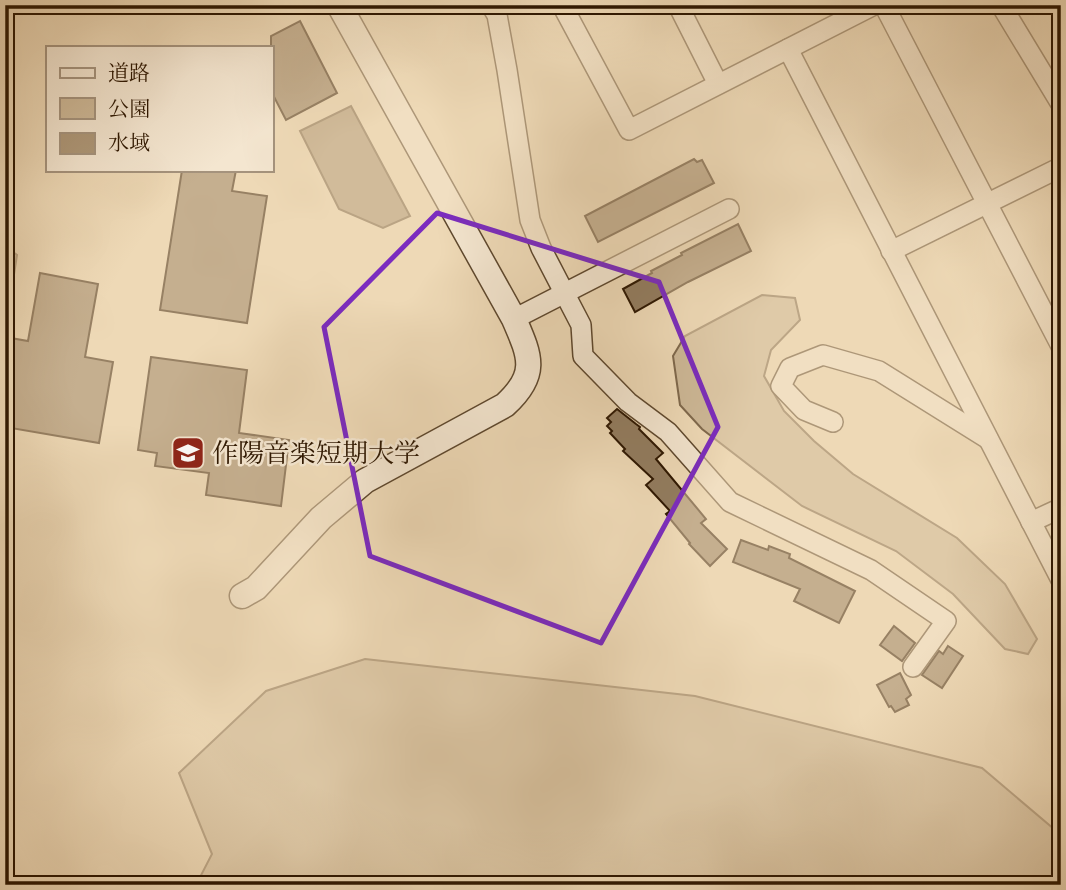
<svg xmlns="http://www.w3.org/2000/svg" width="1066" height="890" viewBox="0 0 1066 890" font-family="'EB Garamond','Noto Serif JP',serif">
<style>
.green{fill:#cdb897;stroke:#7e684c;stroke-width:2}
.water{fill:#ad9778;stroke:#7a6448;stroke-width:2}
.building{fill:#927c5f;stroke:#2e1701;stroke-width:2}
.lines{fill:none;stroke-linecap:round;stroke-linejoin:round}
.minor-casing{stroke:#5e482e;stroke-width:22}
.tertiary-casing{stroke:#5e482e;stroke-width:27}
.minor{stroke:#f4e6d0;stroke-width:19}
.tertiary{stroke:#f4e6d0;stroke-width:24}
.marked{fill:none;stroke:#7b2cbf;stroke-width:5;stroke-linejoin:round}
.labels{text-anchor:middle;dominant-baseline:central;stroke-width:5;stroke-linejoin:round;paint-order:stroke}
.poi-label{font-size:26px;fill:#2e1701;stroke:#f4e6d0;text-anchor:start}
</style>
<rect width="100%" height="100%" fill="#eed9b6"/>
<filter id="stains"><feTurbulence type="fractalNoise" baseFrequency=".00286" numOctaves="4"/><feColorMatrix values="0 0 0 0 .2 0 0 0 0 .09 0 0 0 0 .02 0 0 0 .5 -.17"/></filter>
<radialGradient id="worn" r=".72"><stop offset=".6" stop-color="#630" stop-opacity="0"/><stop offset="1" stop-color="#630" stop-opacity=".3"/></radialGradient>
<!-- green -->
<g class="green">
<path d="M762 295 795 298 800 320 771 350 764 376 784 411 814 441 853 474 957 538 1005 584 1037 639 1028 654 1005 649 953 594 896 551 802 506 702 429 680 405 673 356 685 336Z"/>
<path d="M365 659 695 696 982 768 1061 835V885H196L212 854 179 773 266 691Z"/>
</g>
<!-- water -->
<g class="water">
<path d="M351 106 410 216 383 228 339 209 300 131Z"/>
<path d="M5 246 17 255 13 281 5 285Z"/>
</g>
<!-- building -->
<g class="building">
<path d="M300 21 337 93 286 120 271 91V36Z"/>
<path d="M694 159 697 162 702 160 714 183 598 242 585 216Z"/>
<path d="M182 170H236L232 191 267 196 247 323 160 310Z"/>
<path d="M738 224 751 251 688 282 635 312 623 289 652 273 651 271 682 255 681 253Z"/>
<path d="M40 273 98 284 85 357 113 362 99 443 5 427V337L28 341Z"/>
<path d="M151 357 247 370 239 433 289 440 281 506 206 495 209 473 155 466 157 453 138 450Z"/>
<path d="M617 409 636 424 640 427 639 429 663 453 656 459 706 519 701 523 727 549 710 566 689 544 690 543 666 514 670 511 646 485 653 479 623 451 625 449 610 433 612 431 607 426 611 422 607 418Z"/>
<path d="M741 540 768 550 769 546 790 554 789 558 855 591 839 623 794 601 800 589 733 562Z"/>
<path d="M894 626 915 643 902 661 880 645Z"/>
<path d="M948 646 963 656 942 688 922 675 939 651 943 654Z"/>
<path d="M900 673 911 695 906 699 909 705 895 712 891 706 889 707 877 685Z"/>
</g>
<g class="lines">
<defs>
<g id="minor">
<path d="M491 5 497 15 507 70 530 220 541 248 581 325 583 356 628 402 668 432 730 502 871 570 946 621 913 667"/>
<path d="M562 5 629 130 874 5"/>
<path d="M678 5 718 84"/>
<path d="M884 5 1061 346"/>
<path d="M1001 5 1061 104"/>
<path d="M788 49 1061 580"/>
<path d="M891 251 1061 167"/>
<path d="M514 319 729 209"/>
<path d="M833 422 804 410 781 386 790 368 823 355 879 371 988 439"/>
<path d="M1031 522 1061 508"/>
</g>
<path id="tertiary" d="M242 596 256 588 321 518 365 481 505 405C539 374 530 356 514 319L339 5"/>
</defs>
<!-- minor casing -->
<use href="#minor" class="minor-casing"/>
<!-- tertiary casing -->
<use href="#tertiary" class="tertiary-casing"/>
<!-- minor -->
<use href="#minor" class="minor"/>
<!-- tertiary -->
<use href="#tertiary" class="tertiary"/>
</g>
<!-- marked area -->
<path d="M0 0H1066V890H0ZM437 213 659 282 718 427 601 643 370 556 324 327Z" fill="#eed9b6" fill-opacity=".55" fill-rule="evenodd"/>
<path class="marked" d="M437 213 659 282 718 427 601 643 370 556 324 327Z"/>
<!-- icons -->
<defs>
<symbol id="university-square" viewBox="-11 -11 22 22"><rect x="-9" y="-9" width="18" height="18" rx="4" fill="#8f2418" stroke="#f4e6d0"/><path d="M0-5L7-2L0 1L-7-2ZM-4 1L0 2.5L4 1V4Q0 6-4 4Z" fill="#fff"/></symbol>
</defs>
<g fill-rule="evenodd">
<use href="#university-square" x="169" y="434" width="38" height="38"/>
</g>
<g class="labels">
<!-- poi labels -->
<g class="poi-label">
<text x="212" y="453">作陽音楽短期大学</text>
</g>
</g>
<!-- margin -->
<rect width="1066" height="890" fill="none" stroke="#eed9b6" stroke-width="28"/>
<rect x="7" y="7" width="1052" height="876" fill="none" stroke="#2e1701" stroke-width="3.5"/>
<rect x="14" y="14" width="1038" height="862" fill="none" stroke="#2e1701" stroke-width="2"/>
<!-- legend -->
<rect x="46" y="46" width="228" height="126" fill="#f4e6d0" stroke="#a5937d" stroke-width="2"/>
<rect x="60" y="68" width="35" height="10" fill="#f4e6d0" stroke="#a5937d" stroke-width="2"/>
<text x="108" y="80" font-size="21" fill="#2e1701">道路</text>
<rect x="60" y="98" width="35" height="21" fill="#cdb897" stroke="#a5937d" stroke-width="2"/>
<text x="108" y="116" font-size="21" fill="#2e1701">公園</text>
<rect x="60" y="133" width="35" height="21" fill="#ad9778" stroke="#a5937d" stroke-width="2"/>
<text x="108" y="150" font-size="21" fill="#2e1701">水域</text>
<rect width="100%" height="100%" filter="url(#stains)"/>
<rect width="100%" height="100%" fill="url(#worn)"/>
</svg>
